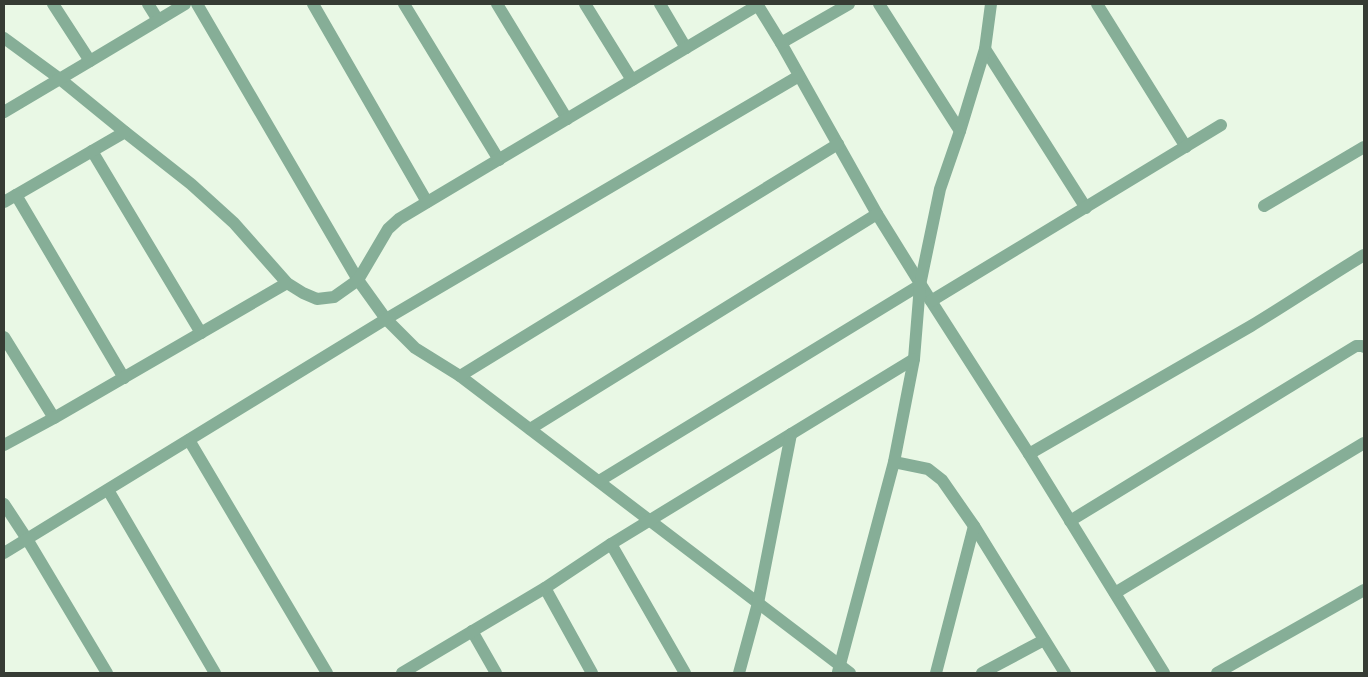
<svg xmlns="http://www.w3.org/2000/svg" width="1368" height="677" viewBox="0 0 1368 677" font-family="'IBM Plex Serif',serif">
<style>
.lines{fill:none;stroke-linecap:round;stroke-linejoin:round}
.minor{stroke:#86ae97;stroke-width:12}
.tertiary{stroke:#86ae97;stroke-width:12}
</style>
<rect width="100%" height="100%" fill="#e9f8e5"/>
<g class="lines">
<!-- minor -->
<g class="minor">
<path d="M53 4 90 61"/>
<path d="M148 4 158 20"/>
<path d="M197 4 358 280 386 319 415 348 460 376 850 673"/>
<path d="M313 4 427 202"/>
<path d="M404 4 499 160"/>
<path d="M497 4 567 119"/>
<path d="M585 4 632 80"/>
<path d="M660 4 686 48"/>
<path d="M757 4 781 43 877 214 931 301 1029 454 1164 673"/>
<path d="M879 4 960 131"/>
<path d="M1097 4 1186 147"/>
<path d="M4 38 60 79 125 132 191 184 234 223 287 283 303 293 317 299 334 297 358 280 388 229 399 219 758 5"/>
<path d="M781 43 849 4"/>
<path d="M985 49 1086 208"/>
<path d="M92 151 201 333"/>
<path d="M16 195 124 378"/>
<path d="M4 202 125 132"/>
<path d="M1264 206 1364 147"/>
<path d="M931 301 1221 125"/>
<path d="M4 337 54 418"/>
<path d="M460 376 838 144"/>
<path d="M530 429 877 214"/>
<path d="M189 440 327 673"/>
<path d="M4 445 54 418 287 283"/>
<path d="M1029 454C1103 412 1177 369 1251 326 1289 303 1326 278 1364 255"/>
<path d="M894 462 928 469 942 480 974 526 1065 673"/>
<path d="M599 481 920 285"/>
<path d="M108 490 215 673"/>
<path d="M4 504 27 539 107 673"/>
<path d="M1070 521 1356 346H1362L1364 347"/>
<path d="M611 544 685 673"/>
<path d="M4 553 386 319 799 76"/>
<path d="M545 588 592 673"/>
<path d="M1115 593 1364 443"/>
<path d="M472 631 496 673"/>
<path d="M838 672 894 462 914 359 920 285 940 189 960 131 985 49 991 4"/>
<path d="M402 673 545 588 611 544 914 359"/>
<path d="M739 673 758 603 791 434"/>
<path d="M936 673 974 526"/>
<path d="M982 673 1044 640"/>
<path d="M1217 673 1364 590"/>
</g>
<!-- tertiary -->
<path class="tertiary" d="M4 112 90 61 185 4"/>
</g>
<!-- border -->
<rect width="1368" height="677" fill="none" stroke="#363c34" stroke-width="10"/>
</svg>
